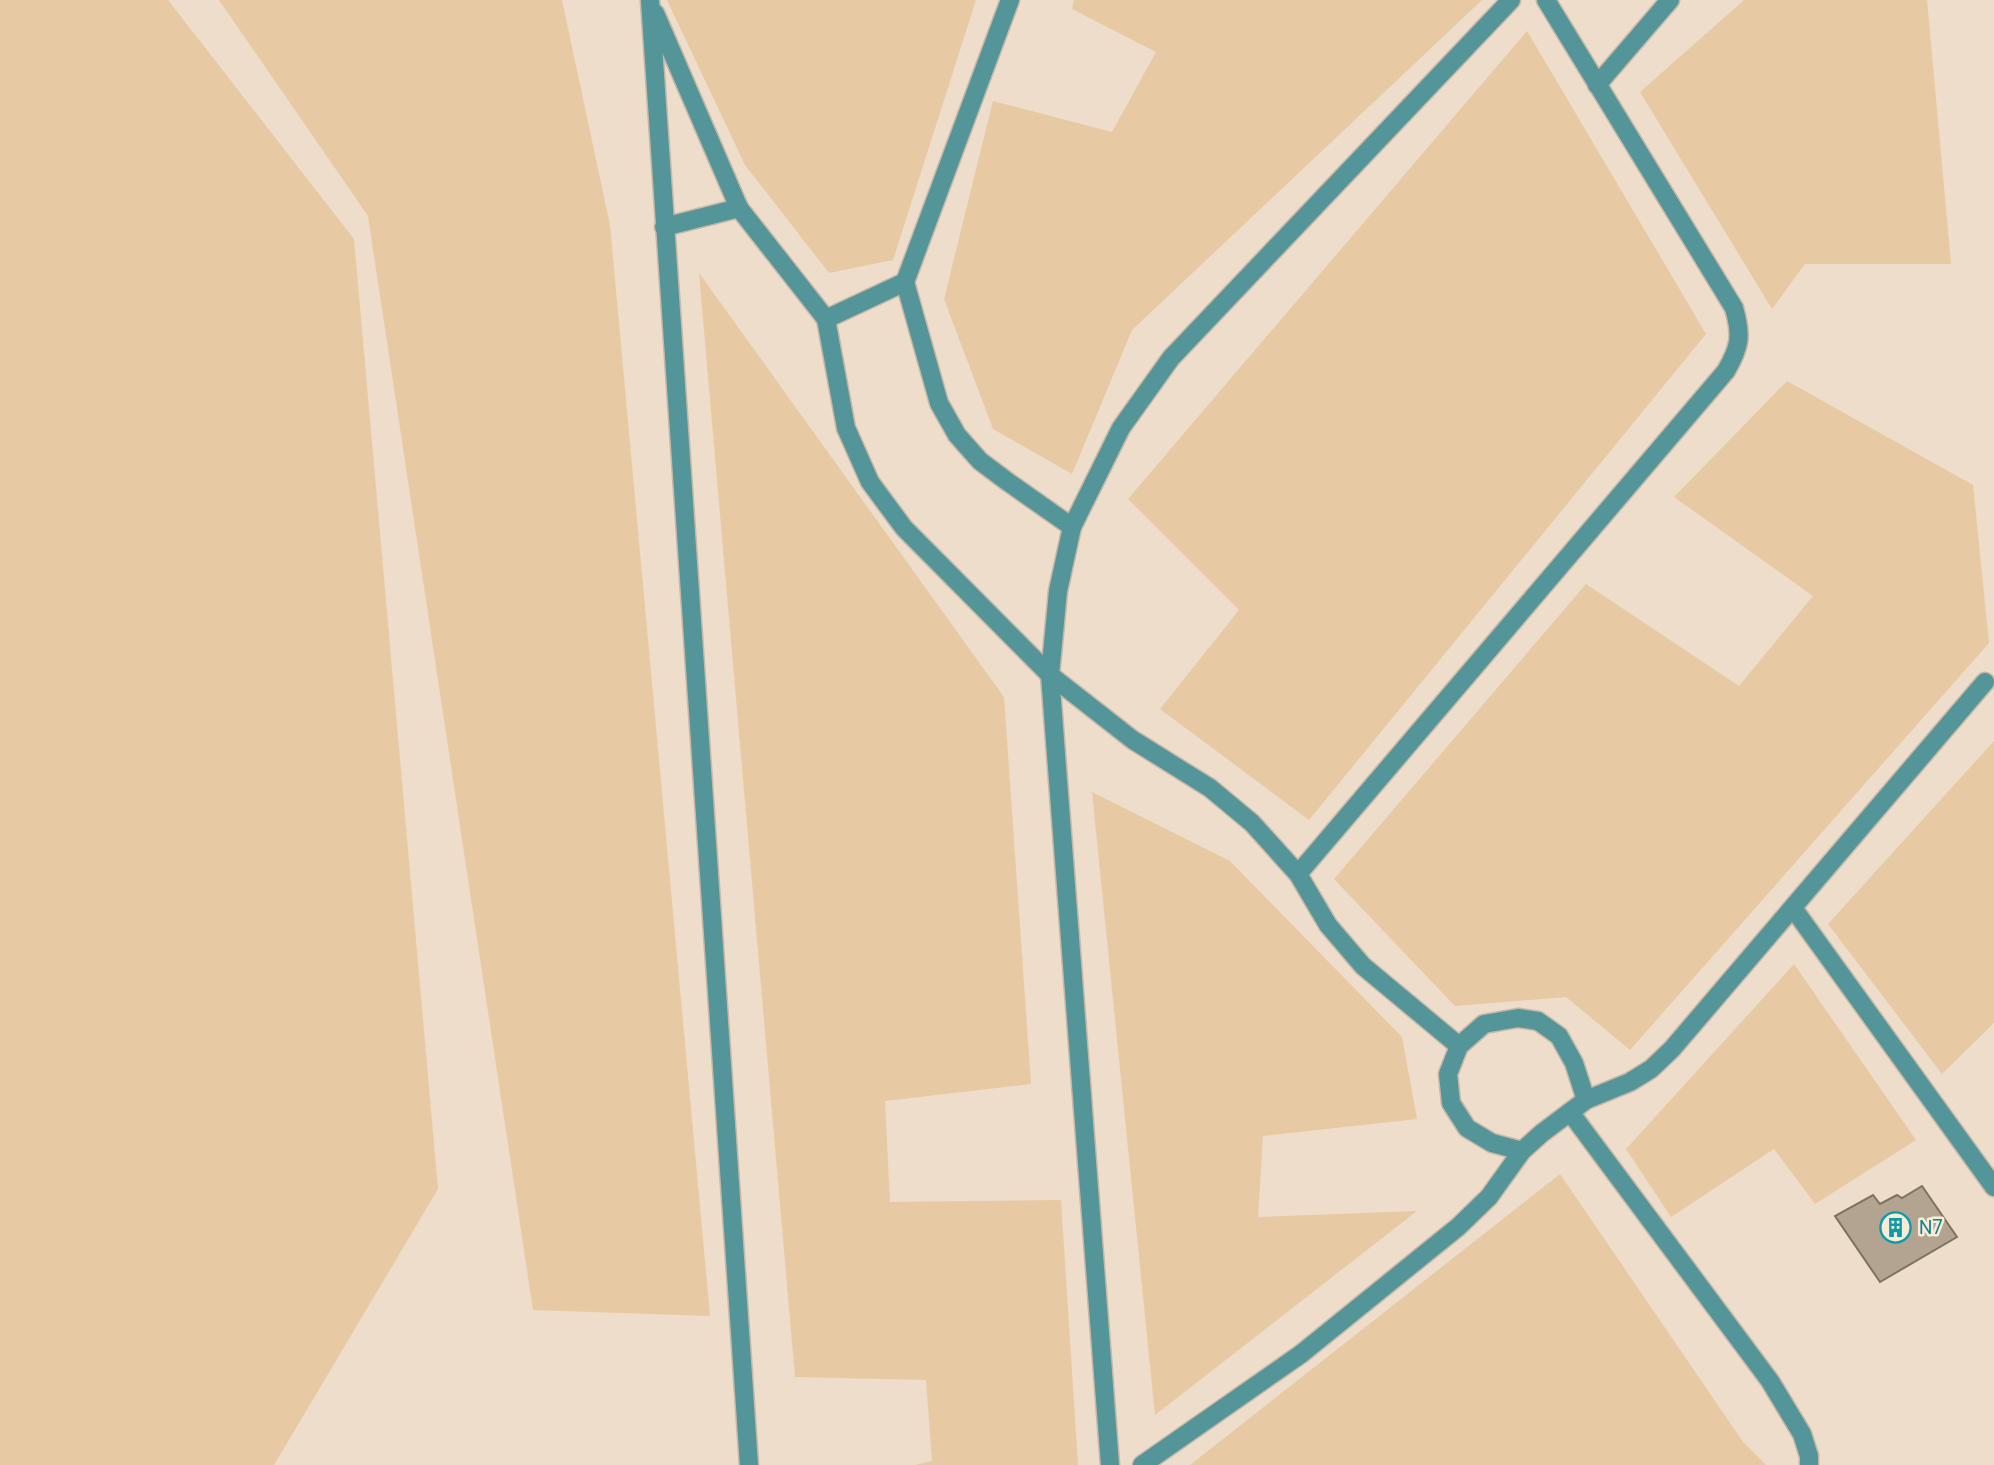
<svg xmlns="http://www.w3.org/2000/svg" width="1994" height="1465" viewBox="0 0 1994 1465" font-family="Poppins,sans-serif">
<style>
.green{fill:#e7caa3}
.building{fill:#b2a491;stroke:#7f7260;stroke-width:2}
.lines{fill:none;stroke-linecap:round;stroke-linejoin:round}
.minor-casing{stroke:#c6b8a8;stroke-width:21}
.minor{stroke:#54959a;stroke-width:18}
.labels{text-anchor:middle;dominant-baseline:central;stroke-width:5;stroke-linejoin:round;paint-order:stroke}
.culture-label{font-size:19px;fill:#0d838f;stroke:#faebd7;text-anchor:start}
</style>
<rect width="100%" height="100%" fill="#edddca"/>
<!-- green -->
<g class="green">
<path d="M0 0H168L354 239 438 1189 274 1465H0Z"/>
<path d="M219 0H562L610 225 710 1316 533 1310 368 216Z"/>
<path d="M667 0H976L893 260 829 273 745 165Z"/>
<path d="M1074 0H1482L1132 330 1072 474 993 429 944 299 993 101 1112 132 1156 52 1072 9Z"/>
<path d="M1744 0H1927L1951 264H1805L1772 309 1640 92Z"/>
<path d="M1527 31 1706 334 1309 820 1160 709 1239 610 1128 499Z"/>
<path d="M699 273 1004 697 1031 1084 885 1101 890 1202 1061 1200 1078 1465H915L932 1461 926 1380 795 1377Z"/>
<path d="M1787 381 1973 485 1989 643 1630 1050 1566 997 1455 1006 1334 879 1586 584 1739 686 1813 596 1674 497Z"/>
<path d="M1994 741V1023L1942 1074 1828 924Z"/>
<path d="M1092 792 1230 861 1402 1037 1417 1119 1263 1136 1258 1217 1417 1211 1155 1415Z"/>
<path d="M1794 964 1916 1140 1815 1204 1774 1149 1671 1217 1626 1149Z"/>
<path d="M1560 1174 1743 1442 1766 1465H1190Z"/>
</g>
<!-- building -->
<path class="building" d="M1922 1186 1957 1237 1880 1282 1835 1216 1873 1195 1880 1204 1897 1195 1902 1198Z"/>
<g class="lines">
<defs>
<g id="minor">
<path d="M650 1 749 1465"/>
<path d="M655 13 739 208 826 319 846 428 870 482 904 528 1050 675 1133 740 1210 788 1252 823 1298 874 1328 925 1363 966 1459 1046"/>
<path d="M1597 85 1670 0"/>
<path d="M664 227 739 208"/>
<path d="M905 282 939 403 957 435 980 461 1008 482 1072 527"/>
<path d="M826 319 905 282 1010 0"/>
<path d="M1298 874 1726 371C1740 347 1742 336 1734 308L1546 0"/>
<path d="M1793 908 1994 1187"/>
<path d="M1570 1112 1770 1381 1802 1434 1809 1456V1465"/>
<path d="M1522 1151 1492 1143 1467 1128 1451 1103 1448 1074 1459 1046 1484 1024 1518 1018 1538 1021 1559 1036 1574 1063 1586 1100"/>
<path d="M1110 1465 1050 675 1058 591 1072 527 1121 428 1171 358 1511 0"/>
<path d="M1142 1465 1301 1354 1458 1227 1489 1197 1522 1151 1542 1133 1586 1100 1630 1082 1651 1069 1672 1049 1985 682"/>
</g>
</defs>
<!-- minor casing -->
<use href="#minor" class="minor-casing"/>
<!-- minor -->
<use href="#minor" class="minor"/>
</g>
<!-- icons -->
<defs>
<symbol id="building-ring" viewBox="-11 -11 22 22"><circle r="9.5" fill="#faebd7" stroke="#0f9aa8" stroke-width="1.5"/><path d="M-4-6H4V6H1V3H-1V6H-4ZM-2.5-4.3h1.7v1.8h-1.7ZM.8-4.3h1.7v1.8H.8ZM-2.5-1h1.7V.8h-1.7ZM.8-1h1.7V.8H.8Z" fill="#0f9aa8"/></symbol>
</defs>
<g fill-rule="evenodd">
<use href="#building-ring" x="1878" y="1210" width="35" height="35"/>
</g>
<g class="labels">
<!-- culture labels -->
<g class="culture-label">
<text x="1919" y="1227">N7</text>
</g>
</g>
</svg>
